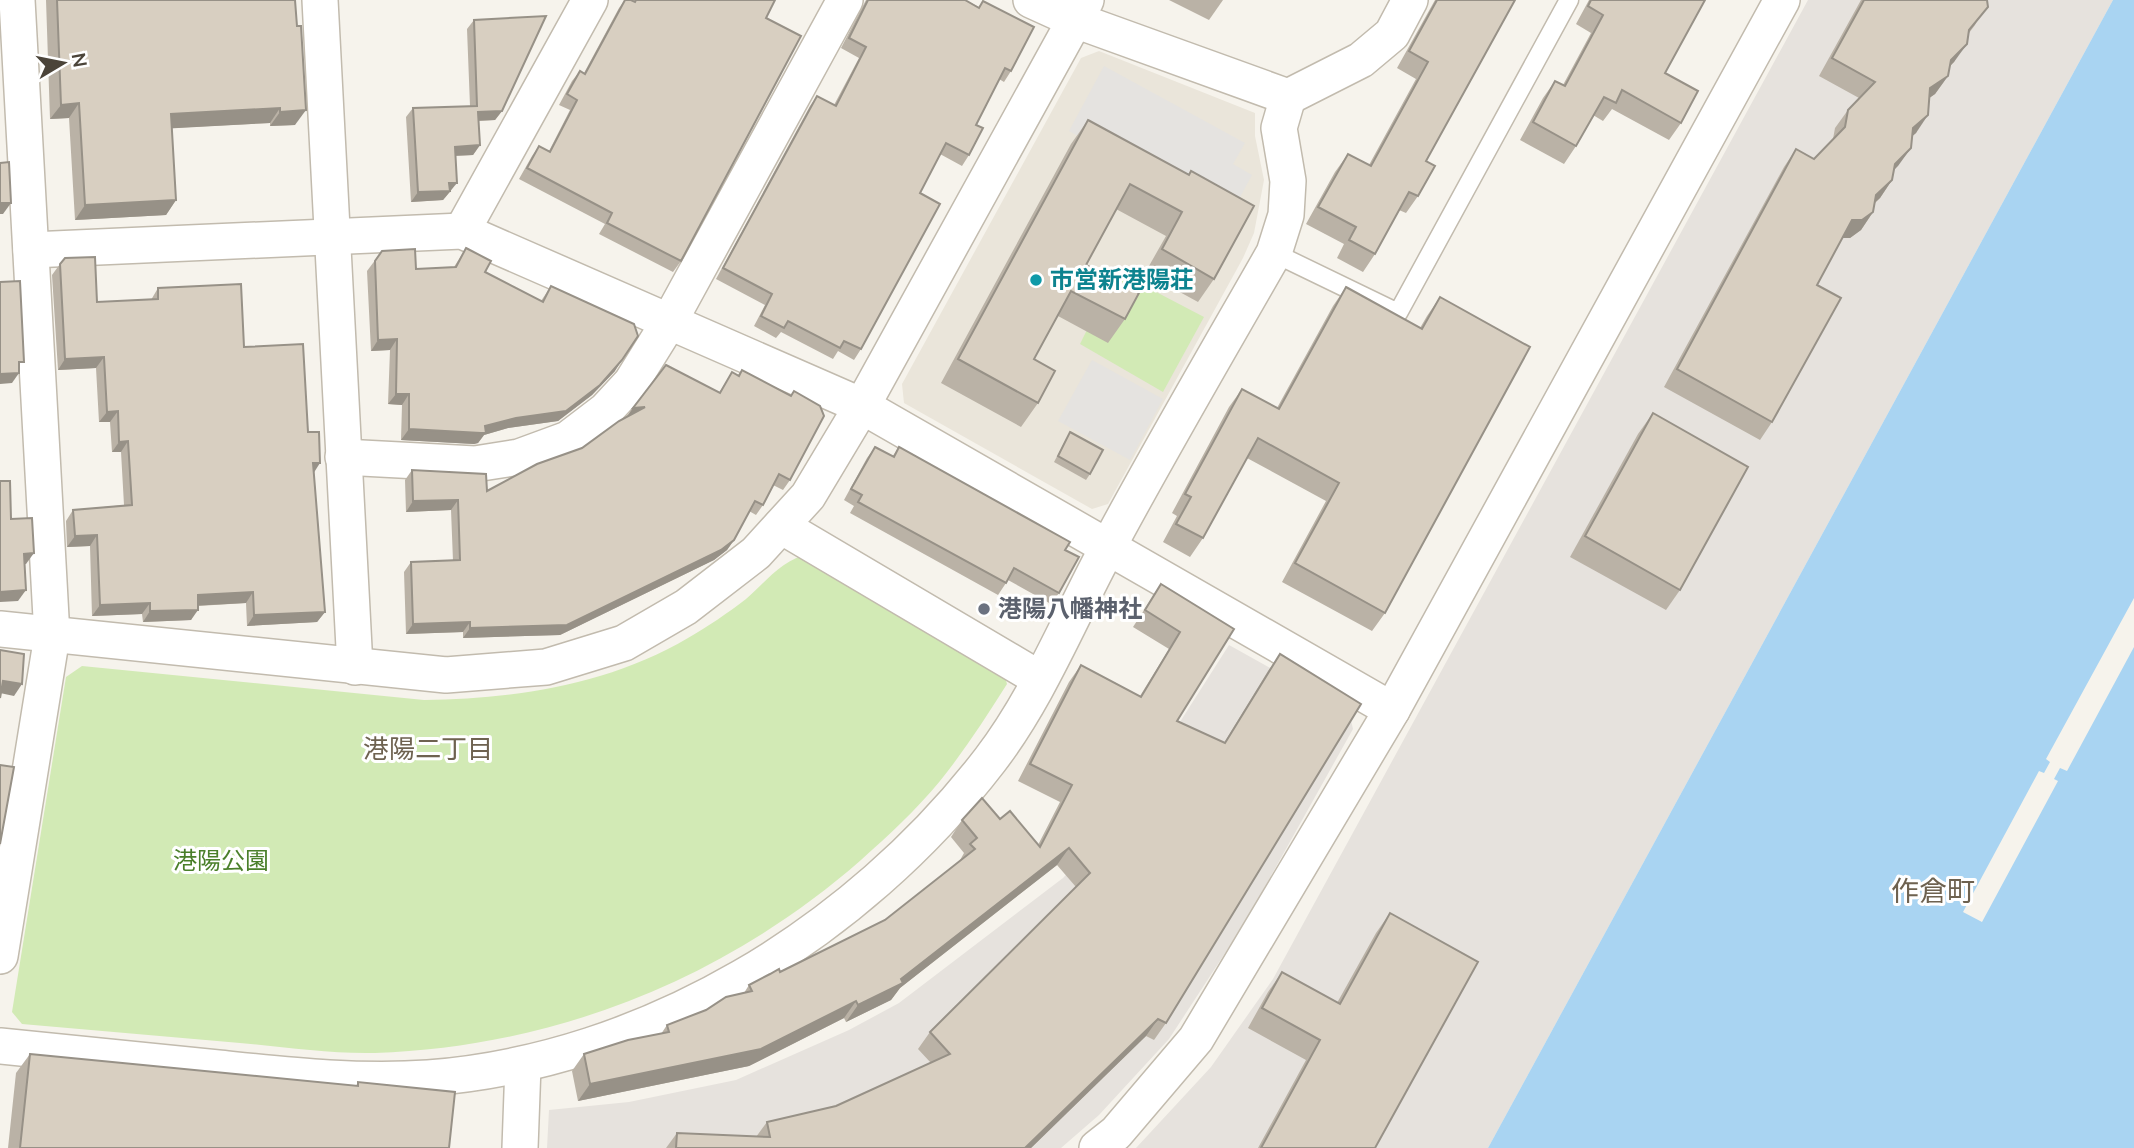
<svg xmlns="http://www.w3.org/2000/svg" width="2134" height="1148" viewBox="0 0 2134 1148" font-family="'Nunito Sans','Noto Sans JP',sans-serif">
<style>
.residential{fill:#eae5da}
.industrial{fill:#e6e2dd}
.green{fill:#d2eab5}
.parking{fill:#e5e3e0}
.water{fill:#a9d4f2}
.pier{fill:#f6f3ec}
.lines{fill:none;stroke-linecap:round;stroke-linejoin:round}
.lane-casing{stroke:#c2bbae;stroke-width:21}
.street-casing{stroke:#c2bbae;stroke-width:38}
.lane{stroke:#fff;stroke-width:18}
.street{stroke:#fff;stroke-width:35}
.wall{fill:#bab2a6}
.shaded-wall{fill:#979187}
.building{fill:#d8cfc1;stroke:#979187;stroke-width:2}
.culture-dot{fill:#0f9aa8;stroke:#fff;stroke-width:2.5}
.worship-dot{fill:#6b7280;stroke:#fff;stroke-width:2.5}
.labels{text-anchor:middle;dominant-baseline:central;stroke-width:6;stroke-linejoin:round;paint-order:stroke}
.culture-label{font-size:24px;font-weight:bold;fill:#0d838f;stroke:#fff;text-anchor:start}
.worship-label{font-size:24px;font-weight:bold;fill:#5b616d;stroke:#fff;text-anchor:start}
.park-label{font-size:24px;fill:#4a7f2a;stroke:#fff}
.neighbourhood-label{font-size:26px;fill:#6e6250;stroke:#fff}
.quarter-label{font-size:28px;fill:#6e6250;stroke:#fff}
</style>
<rect width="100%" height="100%" fill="#f6f3ec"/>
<!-- residential -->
<path class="residential" d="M1099 51 1255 113V136L1264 180 1254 233 1243 258 1108 504 1092 509 904 403 902 384 1081 58Z"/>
<!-- industrial -->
<g class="industrial">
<path d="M1808 0H2113L1488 1148H1136L1211 1067 1273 979Z"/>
<path d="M1229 645 1349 712 1353 729 1244 924 1169 1039 1099 1115 1061 1148H547L549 1110 629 1102 736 1080 849 1030 899 1003 1063 878 1115 824Z"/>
</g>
<!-- green -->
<g class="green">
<path d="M1116 271 1204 317 1163 392 1080 344Z"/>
<path d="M810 554 1003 670 1007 684C986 717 965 750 940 781 916 810 889 835 861 860 725 979 555 1047 375 1053 330 1054 285 1047 240 1043 167 1037 95 1030 22 1024L12 1012 66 677 82 666 424 700C515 699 608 685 688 638 707 627 728 613 746 599 767 581 782 559 810 554Z"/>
</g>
<!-- parking -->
<g class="parking">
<path d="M1104 66 1245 143 1233 164 1252 175 1228 219 1069 131Z"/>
<path d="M1092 360 1163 399 1130 460 1058 421Z"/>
</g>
<!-- water -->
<path class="water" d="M2113 0H2134V1148H1488Z"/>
<!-- pier -->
<path class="pier" d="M2134 598V647L2067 771 2060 768 2054 779 2058 781 1982 922 1963 912 2039 771 2044 773 2050 762 2046 759Z"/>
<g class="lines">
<defs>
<path id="lane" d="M1274 253 1398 313 1569 0"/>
<g id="street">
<path d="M320 0 355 667"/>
<path d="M1031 0 1075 20 1288 97 1361 60 1392 34 1410 0"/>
<path d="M462 231 590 0"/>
<path d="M31 250 462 231 862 406 1392 710"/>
<path d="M343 457 475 464 519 457 568 439 606 410 631 383 669 322 845 0"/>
<path d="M781 526 1040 679"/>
<path d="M0 629 446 675 546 667 624 643 686 607 756 553 808 496 862 406 1086 0"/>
<path d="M0 956 52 636 17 0"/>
<path d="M0 1046C73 1053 145 1061 218 1068 287 1075 357 1083 428 1078 648 1061 857 933 990 760 1039 696 1070 617 1108 547 1161 448 1218 351 1274 253L1286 215 1288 181 1279 128 1288 97"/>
<path d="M520 1148 523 1065"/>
<path d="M1097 1148 1116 1133 1196 1039 1392 710 1782 0"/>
</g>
</defs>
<!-- lane casing -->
<use href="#lane" class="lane-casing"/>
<!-- street casing -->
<use href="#street" class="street-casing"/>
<!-- lane -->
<use href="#lane" class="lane"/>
<!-- street -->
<use href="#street" class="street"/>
</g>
<!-- wall -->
<g class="wall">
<path d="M46 0H295V125L270 126V123L171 128 176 200 166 215 75 220 69 118 50 119Z"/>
<path d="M625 0 633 1 634 0H775L766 18 681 261 673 272 599 234 605 224 519 179 532 156 539 146 549 151 570 110 559 105 572 81 580 71 584 73 619 8Z"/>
<path d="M866 0H965L979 7 983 1 1011 71 1004 82 999 79 976 125 969 155 962 166 940 154 920 193 861 349 854 360 838 351 833 359 781 332 776 338 754 326 765 305 716 279 810 106 817 96 834 105 859 58 841 48Z"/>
<path d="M1169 0H1223L1209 20Z"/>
<path d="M1435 0H1515L1426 161 1418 196 1406 213 1399 210 1375 254 1363 272 1337 258 1344 244 1306 224 1335 172 1348 154 1369 165 1416 79 1397 68Z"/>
<path d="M1589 0H1705L1665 73 1681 123 1669 140 1612 109 1603 121 1593 115 1576 146 1564 164 1520 140 1543 98 1555 81 1563 85 1591 33 1576 24Z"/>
<path d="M1861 0H1987L1975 25 1969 33 1954 62 1950 66 1948 76 1935 94 1929 98 1916 133 1912 136 1911 148 1894 170 1892 180 1880 198 1875 203 1873 212 1861 230 1850 238H1842L1817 285 1772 422 1760 440 1664 387 1784 167 1796 149 1814 159 1833 139 1835 128 1848 110 1859 98 1819 76Z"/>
<path d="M474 20 502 111 495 120 478 121 480 145 473 155 455 156 450 192 449 193 443 200 411 202 406 117 413 108 470 106 467 29Z"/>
<path d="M1088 120 1188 175 1191 171 1214 279 1198 302 1145 273 1166 236 1116 209 1086 265 1125 319 1108 343 1058 316 1034 359 1038 403 1021 427 941 383 1071 144Z"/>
<path d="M466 248 485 272 541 301 551 286 615 371 592 395 558 421 508 428 484 435 478 443 474 444 401 440 402 405 388 404 390 350 371 351 367 271 382 251 416 269 454 267Z"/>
<path d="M60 264 97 302 151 300 158 288 244 347 308 432 314 472 325 612 317 622 247 626 246 603 198 606 191 620 143 622 142 614 92 616 90 546 67 547 66 521 73 510 124 505 121 452H112L110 422H99L96 368 58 370 52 275Z"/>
<path d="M1346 287 1420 328 1427 316 1440 297 1385 613 1372 631 1282 582 1326 501 1247 458 1203 538 1190 557 1163 542 1177 516 1172 513 1229 407 1242 389 1277 408 1333 306Z"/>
<path d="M742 370 790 396 794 391 790 480 783 490 773 485 763 505 756 515 749 511 734 540 727 550 714 560 560 635 463 638V632L406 634 404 572 411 562 453 561 451 510 406 512 405 480 412 470 487 491 582 448 627 416 633 408 719 393 732 372 738 375Z"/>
<path d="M1653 413 1680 590 1666 610 1570 557 1638 434Z"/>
<path d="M1070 432 1090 474 1086 480 1054 462Z"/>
<path d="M875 447 892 457 899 447 1065 550 1059 593 1051 604 1008 580 998 595 850 513 854 506 844 500 867 458Z"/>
<path d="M1161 584 1234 629 1177 721 1224 743 1268 671 1280 654 1166 1023 1154 1040 1146 1036 1031 1148H666L677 1133 756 1137 767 1122 836 1106 931 1063 918 1049 930 1032 1076 887 1057 865 900 988 891 1000 846 1022 844 1018 749 1066 578 1101 572 1071 584 1054 661 1034 667 1025 706 1010 744 993 749 985 780 972 885 920 959 862 964 853 951 837 962 820 1000 819 1038 845 1060 802 1018 781 1069 682 1081 665 1140 696 1169 649 1133 627Z"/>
<path d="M1390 913 1375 1148H1258L1306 1060 1248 1028 1268 992 1282 972 1337 1003 1376 933Z"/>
<path d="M30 1054 356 1086 358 1082 449 1148H8L16 1073Z"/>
</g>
<!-- shaded-wall -->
<g class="shaded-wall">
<path d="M1967 44 1954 62 1938 78 1951 60Z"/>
<path d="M1948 76 1935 94 1918 106 1930 88Z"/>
<path d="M79 103 69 118 50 119 61 105Z"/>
<path d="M280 108 270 123 160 129 171 114Z"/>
<path d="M306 110 295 125 270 126 280 112Z"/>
<path d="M502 111 495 120 471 121 478 112Z"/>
<path d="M1928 115 1916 133 1901 146 1913 128Z"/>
<path d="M480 145 473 155 448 156 455 147Z"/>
<path d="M1911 148 1898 166 1882 182 1895 164Z"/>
<path d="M1892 180 1880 198 1863 213 1876 195Z"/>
<path d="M449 183H457L443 200 411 202 418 192Z"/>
<path d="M176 200 166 215 75 220 85 205Z"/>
<path d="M0 203H11L3 214H0Z"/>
<path d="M1873 212 1861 230 1850 238H1840L1852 220Z"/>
<path d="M397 339 390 350 371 351 378 340Z"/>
<path d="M104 357 96 368 58 370 65 359Z"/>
<path d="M622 360 615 371 592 395 558 421 508 428 484 435 478 443 474 444 401 440 409 429 485 426Z"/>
<path d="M19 373 12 383 0 384V374Z"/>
<path d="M396 394H409L402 405 388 404Z"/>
<path d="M645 407 626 418 633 408Z"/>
<path d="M118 411 110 422H99L107 412Z"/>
<path d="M128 441 121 452H112L119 442Z"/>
<path d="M313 463H320L313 474Z"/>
<path d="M458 500 451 510 406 512 413 501Z"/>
<path d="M97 535 90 546 67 547 75 536Z"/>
<path d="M734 540 727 550 714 560 560 635 463 638 470 628Z"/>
<path d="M34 553 26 564 16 565 24 554Z"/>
<path d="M26 590 18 601 0 602V592Z"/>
<path d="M253 592 246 603 190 606 198 595Z"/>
<path d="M150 603 142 614 92 616 100 605Z"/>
<path d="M198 610 191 620 143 622 150 611Z"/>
<path d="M325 612 317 622 247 626 254 615Z"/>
<path d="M470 622 463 632 406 634 413 624Z"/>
<path d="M3 681 22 684 14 696 0 693Z"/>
<path d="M1069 848 1057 865 900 988 891 1000 846 1022 858 1005 901 979Z"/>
<path d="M856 1001 844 1018 749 1066 578 1101 590 1084Z"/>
<path d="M1158 1019 1146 1036 1031 1148H1025Z"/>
</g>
<!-- building -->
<g class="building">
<path d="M57 0H295L297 26H301L306 110 280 112V108L171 114 176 200 85 205 79 103 61 105Z"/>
<path d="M625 0H631L635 2 636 0H775L766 18 801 36 681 261 607 223 612 213 527 168 539 146 550 152 577 100 567 94 580 71 585 74Z"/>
<path d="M868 0H965L979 8 983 1 1034 27 1011 71 1005 68 976 125 983 128 969 155 946 143 920 193 940 204 861 349 844 341 840 348 788 321 784 328 761 316 772 294 723 268 817 96 836 106 866 47 849 38Z"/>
<path d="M1437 0H1515L1426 161 1435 166 1418 196 1409 192 1375 254 1349 240 1356 227 1318 207 1348 154 1371 166 1428 62 1409 51Z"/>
<path d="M1591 0H1705L1665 73 1698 91 1681 123 1622 90 1616 103 1604 97 1576 146 1533 122 1555 81 1565 86 1603 15 1588 6Z"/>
<path d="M1864 0H1987L1988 7 1969 30 1967 44 1951 60 1948 76 1930 88 1928 115 1913 128 1911 148 1895 164 1892 180 1876 195 1873 212 1862 220H1852L1817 285 1841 298 1772 422 1677 369 1796 149 1814 159 1845 127 1848 110 1875 82 1832 58Z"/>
<path d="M546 16 502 111 478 112 480 145 455 147 457 183H449L450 191 418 192 413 108 477 106 474 20Z"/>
<path d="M1088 120 1189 175 1191 171 1254 206 1214 279 1162 249 1182 212 1130 184 1086 265 1139 293 1125 319 1071 291 1034 359 1055 371 1038 403 958 359Z"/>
<path d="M9 162 11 203H0V163Z"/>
<path d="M466 248 491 261 485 272 543 302 551 286 634 324 638 336 622 360 600 385 566 411 516 418 485 426 486 433H481L409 429V394H396L397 339 378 340 375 261 382 251 415 249 416 269 456 267Z"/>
<path d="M95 257 97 302 158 299V288L241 284 244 347 303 344 308 432H319L320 463H313L325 612 254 615 253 592 198 595V610L150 611V603L100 605 97 535 75 536 73 510 132 505 128 441 119 442 118 411 107 412 104 357 65 359 60 264 65 258Z"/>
<path d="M20 281 24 362H19V373L0 374V282Z"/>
<path d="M1346 287 1422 329 1440 297 1530 347 1385 613 1295 563 1339 483 1258 438 1203 538 1176 524 1191 497 1185 494 1242 389 1279 409Z"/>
<path d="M666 365 720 393 732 372 739 376 742 370 791 396 794 391 820 406 824 416 790 480 779 474 763 505 755 501 734 540 721 550 567 625 470 628V622L413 624 411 562 460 560 458 500 413 501 412 470 486 474 487 491 537 464 582 448 619 421 645 407 633 408Z"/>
<path d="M1653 413 1748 467 1680 590 1585 536Z"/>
<path d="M1070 432 1103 450 1090 474 1058 456Z"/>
<path d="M875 447 894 457 899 447 1070 542 1065 550 1079 557 1059 593 1014 568 1006 583 858 502 862 495 851 489Z"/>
<path d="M0 481H10L11 519 32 518 34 553 24 554 26 590 0 592Z"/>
<path d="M1161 584 1234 629 1177 721 1225 743 1280 654 1361 704 1166 1023 1158 1019 1025 1148H676L677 1133 770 1137 767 1122 836 1106 950 1054 930 1032 1090 873 1069 848 901 979 903 983 858 1005 856 1001 761 1049 590 1084 584 1054 628 1040 669 1032 667 1025 706 1010 726 997 752 991 749 985 770 974 779 969 780 972 885 920 975 849 970 844 977 838 962 820 982 798 1000 819 1010 811 1040 847 1072 785 1030 764 1081 665 1141 697 1180 632 1145 610Z"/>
<path d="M0 650 24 654 22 684 3 681 0 698Z"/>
<path d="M0 765 14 767 0 844Z"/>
<path d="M1390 913 1478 962 1375 1148H1261L1320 1040 1262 1008 1282 972 1340 1004Z"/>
<path d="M30 1054 358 1086V1082L455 1092 449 1148H20Z"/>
</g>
<!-- markers -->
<circle class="culture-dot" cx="1036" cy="280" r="7"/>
<circle class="worship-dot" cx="984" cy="609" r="7"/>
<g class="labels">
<!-- culture labels -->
<g class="culture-label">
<text x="1050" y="280">市営新港陽荘</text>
</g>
<!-- worship labels -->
<g class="worship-label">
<text x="998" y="609">港陽八幡神社</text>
</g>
<!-- park labels -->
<g class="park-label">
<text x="221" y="861">港陽公園</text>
</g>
<!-- neighbourhood labels -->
<g class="neighbourhood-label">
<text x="428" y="749">港陽二丁目</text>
</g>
<!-- quarter labels -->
<g class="quarter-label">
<text x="1933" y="892">作倉町</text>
</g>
</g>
<!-- north arrow -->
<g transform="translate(63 63) rotate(80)" stroke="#ffffff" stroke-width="5" paint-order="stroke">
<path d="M0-5L12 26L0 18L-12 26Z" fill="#4b4439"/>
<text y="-10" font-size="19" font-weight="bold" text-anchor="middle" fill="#4b4439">N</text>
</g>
</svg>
